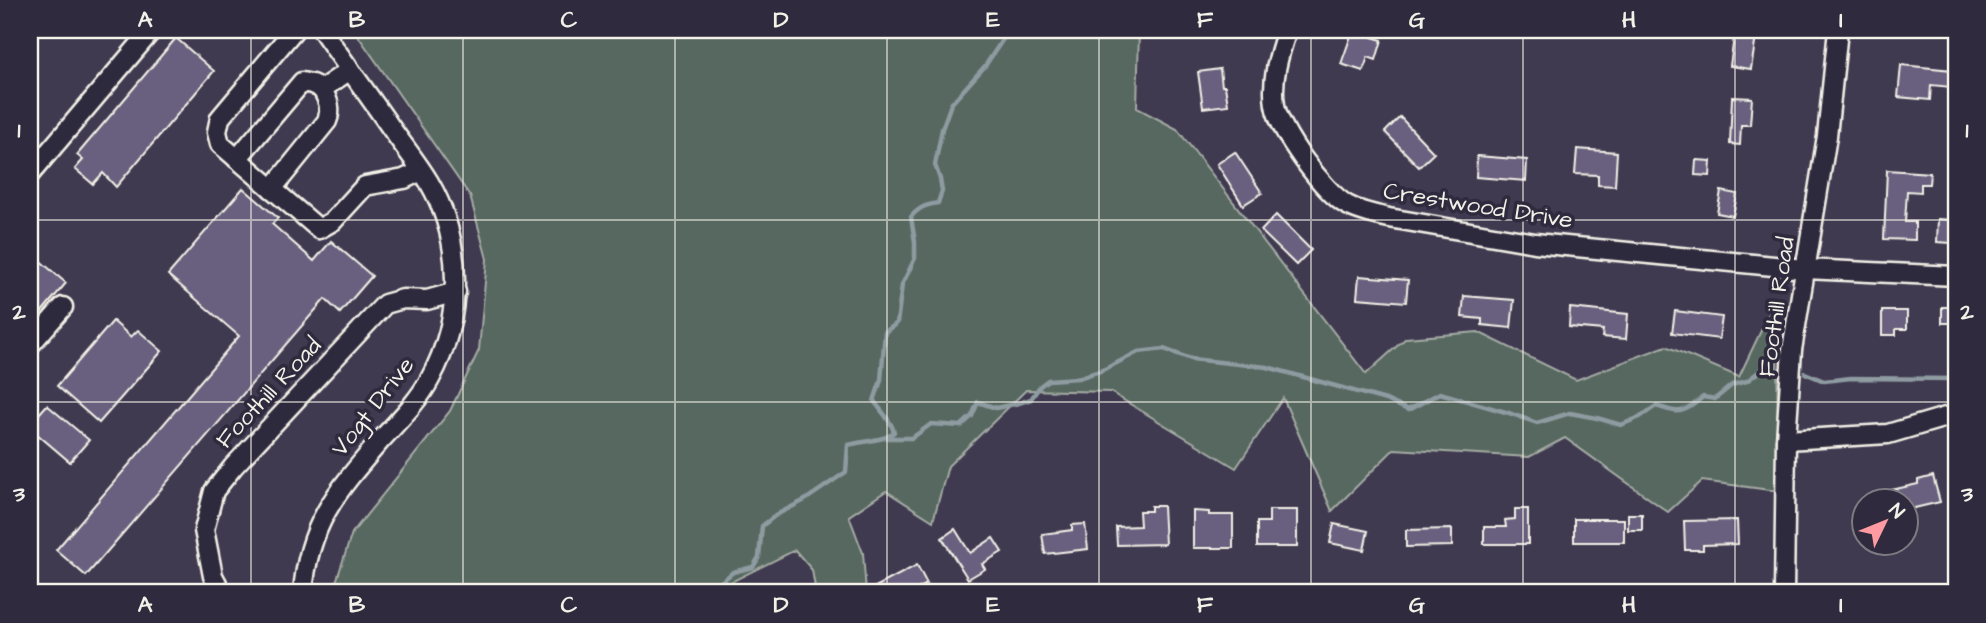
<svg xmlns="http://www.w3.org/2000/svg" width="1986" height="623" viewBox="0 0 1986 623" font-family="'Architects Daughter',sans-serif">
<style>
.green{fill:#566860;stroke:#a5aca4;stroke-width:2}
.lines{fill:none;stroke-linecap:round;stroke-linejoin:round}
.stream{stroke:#8e9ba1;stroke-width:4.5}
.building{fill:#69617f;stroke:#f4f1e8;stroke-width:2}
.minor-casing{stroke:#f4f1e8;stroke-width:23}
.minor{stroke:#2f2a3d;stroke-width:18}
.grid{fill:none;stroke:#f4f1e8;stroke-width:2;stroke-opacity:0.55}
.labels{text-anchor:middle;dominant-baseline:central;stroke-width:7;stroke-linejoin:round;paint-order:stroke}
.street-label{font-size:24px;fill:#f4f1e8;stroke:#2f2a3d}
.neatline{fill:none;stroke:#f4f1e8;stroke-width:2.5}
.grid-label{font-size:23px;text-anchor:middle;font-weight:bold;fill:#f4f1e8}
</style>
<rect width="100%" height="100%" fill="#403a51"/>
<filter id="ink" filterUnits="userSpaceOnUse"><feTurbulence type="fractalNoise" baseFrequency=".0143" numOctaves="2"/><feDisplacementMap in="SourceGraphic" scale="14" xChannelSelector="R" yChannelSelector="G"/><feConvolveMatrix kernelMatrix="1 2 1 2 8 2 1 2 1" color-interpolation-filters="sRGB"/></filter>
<g filter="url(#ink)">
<!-- green -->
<path class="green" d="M354 30H1139L1137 108 1177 129 1366 374 1406 338 1478 332 1576 380 1666 346 1739 377 1777 297 1778 491 1702 481 1668 512 1565 438 1529 457 1394 449 1332 511 1283 398 1236 468 1110 392 1026 390 948 466 933 521 886 491 849 516 863 553 866 593H816L812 570 795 550 709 593H337L336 582 352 533 450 411 479 350 487 259 470 196Z"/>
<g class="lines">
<!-- stream -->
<g class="stream">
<path d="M1805 373 1824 381 1851 378 1956 379"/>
<path d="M888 438H912L931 424 961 426 972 416 978 402 996 408 1019 403 1031 399 1040 386 1048 380 1078 378 1103 370 1138 352 1164 349 1191 359 1267 367 1386 400 1408 410 1440 393 1509 413 1537 423 1570 413 1597 418 1621 425 1640 417 1656 406C1681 414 1682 414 1703 397L1715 399 1732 385 1747 381 1761 370H1781"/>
<path d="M714 593 721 582 733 572 753 567 759 557 762 526 776 515 805 500 846 472 848 445C862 441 885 441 894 432 891 420 881 411 874 401L881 380 885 332 897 323 902 285 915 258V242L911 217C919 207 926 205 938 203L942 191 940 179 935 165 942 129 951 104 985 66 1009 30"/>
</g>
</g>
<!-- building -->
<g class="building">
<path d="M1353 30H1375L1372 37 1382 40 1376 60 1368 57 1363 71 1341 64Z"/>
<path d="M1735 30H1757L1751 69 1730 66Z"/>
<path d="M176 38 214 71 116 187 103 173 93 184 75 169 83 160 77 155Z"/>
<path d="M1901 65 1952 70 1951 87 1931 85 1930 100 1898 97Z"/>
<path d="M1220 69 1222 86H1225L1228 105 1203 108 1198 72Z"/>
<path d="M1732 97 1752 98 1750 125H1741L1740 145 1730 144Z"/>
<path d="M1400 117 1434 153 1419 167 1385 132Z"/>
<path d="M1577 149 1617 152 1615 186 1598 185V175L1575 174Z"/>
<path d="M1235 152 1262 193 1243 205 1217 164Z"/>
<path d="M1477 156 1527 160 1526 181 1476 177Z"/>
<path d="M1696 160 1711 161 1710 176 1695 175Z"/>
<path d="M1887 170 1930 173 1929 184H1921V192L1907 191 1905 222H1915V240L1884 239Z"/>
<path d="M243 188 278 218 272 224 314 261 331 241 372 276 340 313 325 299 86 576 56 550 239 336 168 275Z"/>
<path d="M1721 191 1737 194 1733 216 1717 213Z"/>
<path d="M1276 215 1311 250 1296 265 1261 231Z"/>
<path d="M1938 219 1952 220 1951 243 1937 242Z"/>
<path d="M30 252 66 283 30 326Z"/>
<path d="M1359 276 1408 280 1406 302 1357 298Z"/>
<path d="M1464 296 1514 300 1511 328 1482 325V319L1462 317Z"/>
<rect x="1942" y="307" width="14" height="16"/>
<path d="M1570 308 1628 314 1626 339 1602 337 1603 330 1569 327Z"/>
<path d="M1675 311 1722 317 1719 339 1672 333Z"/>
<path d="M1882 311H1907V329H1896V335H1882Z"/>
<path d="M113 321 131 337 138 330 162 351 99 423 57 386Z"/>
<path d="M47 405 89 440 70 462 30 428V424Z"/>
<path d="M1933 476 1940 502 1906 510V500H1889L1887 491 1918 484V480Z"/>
<path d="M1151 506H1163L1165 544 1117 545 1116 527 1140 526 1139 511H1151Z"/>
<path d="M1515 509H1528V544H1484V527H1506L1505 520 1515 519Z"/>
<path d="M1269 510H1297V547H1257V522H1269Z"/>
<path d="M1193 511 1209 512V515H1233V548H1193Z"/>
<rect x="1628" y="514" width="14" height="16"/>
<rect x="1574" y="519" width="50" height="23"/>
<path d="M1737 520 1738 544 1703 545V550H1685L1684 521Z"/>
<path d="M1085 524 1088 549 1045 554 1042 534 1072 530V525Z"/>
<path d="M1334 524 1368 531 1364 550 1330 543Z"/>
<path d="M955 529 970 553 993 538 1002 552 982 564 985 569 968 579 942 538Z"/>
<path d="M1452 529V546L1406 547V530Z"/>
<path d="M917 565 927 584 910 593H864Z"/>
</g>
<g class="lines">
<defs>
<g id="minor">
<path d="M294 30 220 118 217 132 220 144 319 229 333 221 365 186 404 179 421 171"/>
<path d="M1287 30C1279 54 1271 79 1275 105 1279 131 1324 192 1347 205 1360 212 1375 215 1389 218L1535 243 1805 269 1956 276"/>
<path d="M237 159 302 82 312 84 322 89 350 70"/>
<path d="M30 174 152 30"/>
<path d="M272 189 327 121C332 109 328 100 322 89"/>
<path d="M30 345 63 307"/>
<path d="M1786 440 1888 434 1956 414"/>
<path d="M222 593 213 576 204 530 214 491 233 467 385 304 403 299 427 300 456 292"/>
<path d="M303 593C308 524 337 491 380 441 397 422 418 402 430 379 463 319 464 242 429 182 417 162 402 144 389 125 367 93 344 62 322 30"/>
<path d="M1784 593 1786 440 1792 350 1827 136 1838 30"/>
</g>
</defs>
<!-- minor casing -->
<use href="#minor" class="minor-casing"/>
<!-- minor -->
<use href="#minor" class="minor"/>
</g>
</g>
<!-- grid -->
<path class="grid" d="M251 30V593M463 30V593M675 30V593M887 30V593M1099 30V593M1311 30V593M1523 30V593M1735 30V593M30 220H1956M30 402H1956"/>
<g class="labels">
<!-- street labels -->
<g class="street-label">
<text transform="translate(1478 206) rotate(9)">Crestwood Drive</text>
<text transform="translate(1777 307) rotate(-82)">Foothill Road</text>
<text transform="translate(269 393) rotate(-47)">Foothill Road</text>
<text transform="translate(373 407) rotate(-52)">Vogt Drive</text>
</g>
</g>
<!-- margin -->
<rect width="1986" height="623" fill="none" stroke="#2f2a3d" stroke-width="77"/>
<!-- north arrow -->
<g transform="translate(1885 522) rotate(47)"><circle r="33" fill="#2f2a3d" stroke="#7e7a81" stroke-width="2"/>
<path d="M0-5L12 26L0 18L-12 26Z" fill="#ff9aa2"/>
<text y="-10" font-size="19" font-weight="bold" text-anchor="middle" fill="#f4f1e8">N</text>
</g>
<rect x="38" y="38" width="1910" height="546" class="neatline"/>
<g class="grid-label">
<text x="145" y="27">A</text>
<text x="357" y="27">B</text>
<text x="569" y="27">C</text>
<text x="781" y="27">D</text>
<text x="993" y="27">E</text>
<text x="1205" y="27">F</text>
<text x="1417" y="27">G</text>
<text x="1629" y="27">H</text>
<text x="1841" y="27">I</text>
<text x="19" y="137">1</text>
<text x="1967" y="137">1</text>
<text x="19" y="319">2</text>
<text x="1967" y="319">2</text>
<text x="19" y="501">3</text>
<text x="1967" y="501">3</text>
<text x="145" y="612">A</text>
<text x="357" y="612">B</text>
<text x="569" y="612">C</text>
<text x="781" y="612">D</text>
<text x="993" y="612">E</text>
<text x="1205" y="612">F</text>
<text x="1417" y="612">G</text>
<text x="1629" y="612">H</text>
<text x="1841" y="612">I</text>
</g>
</svg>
